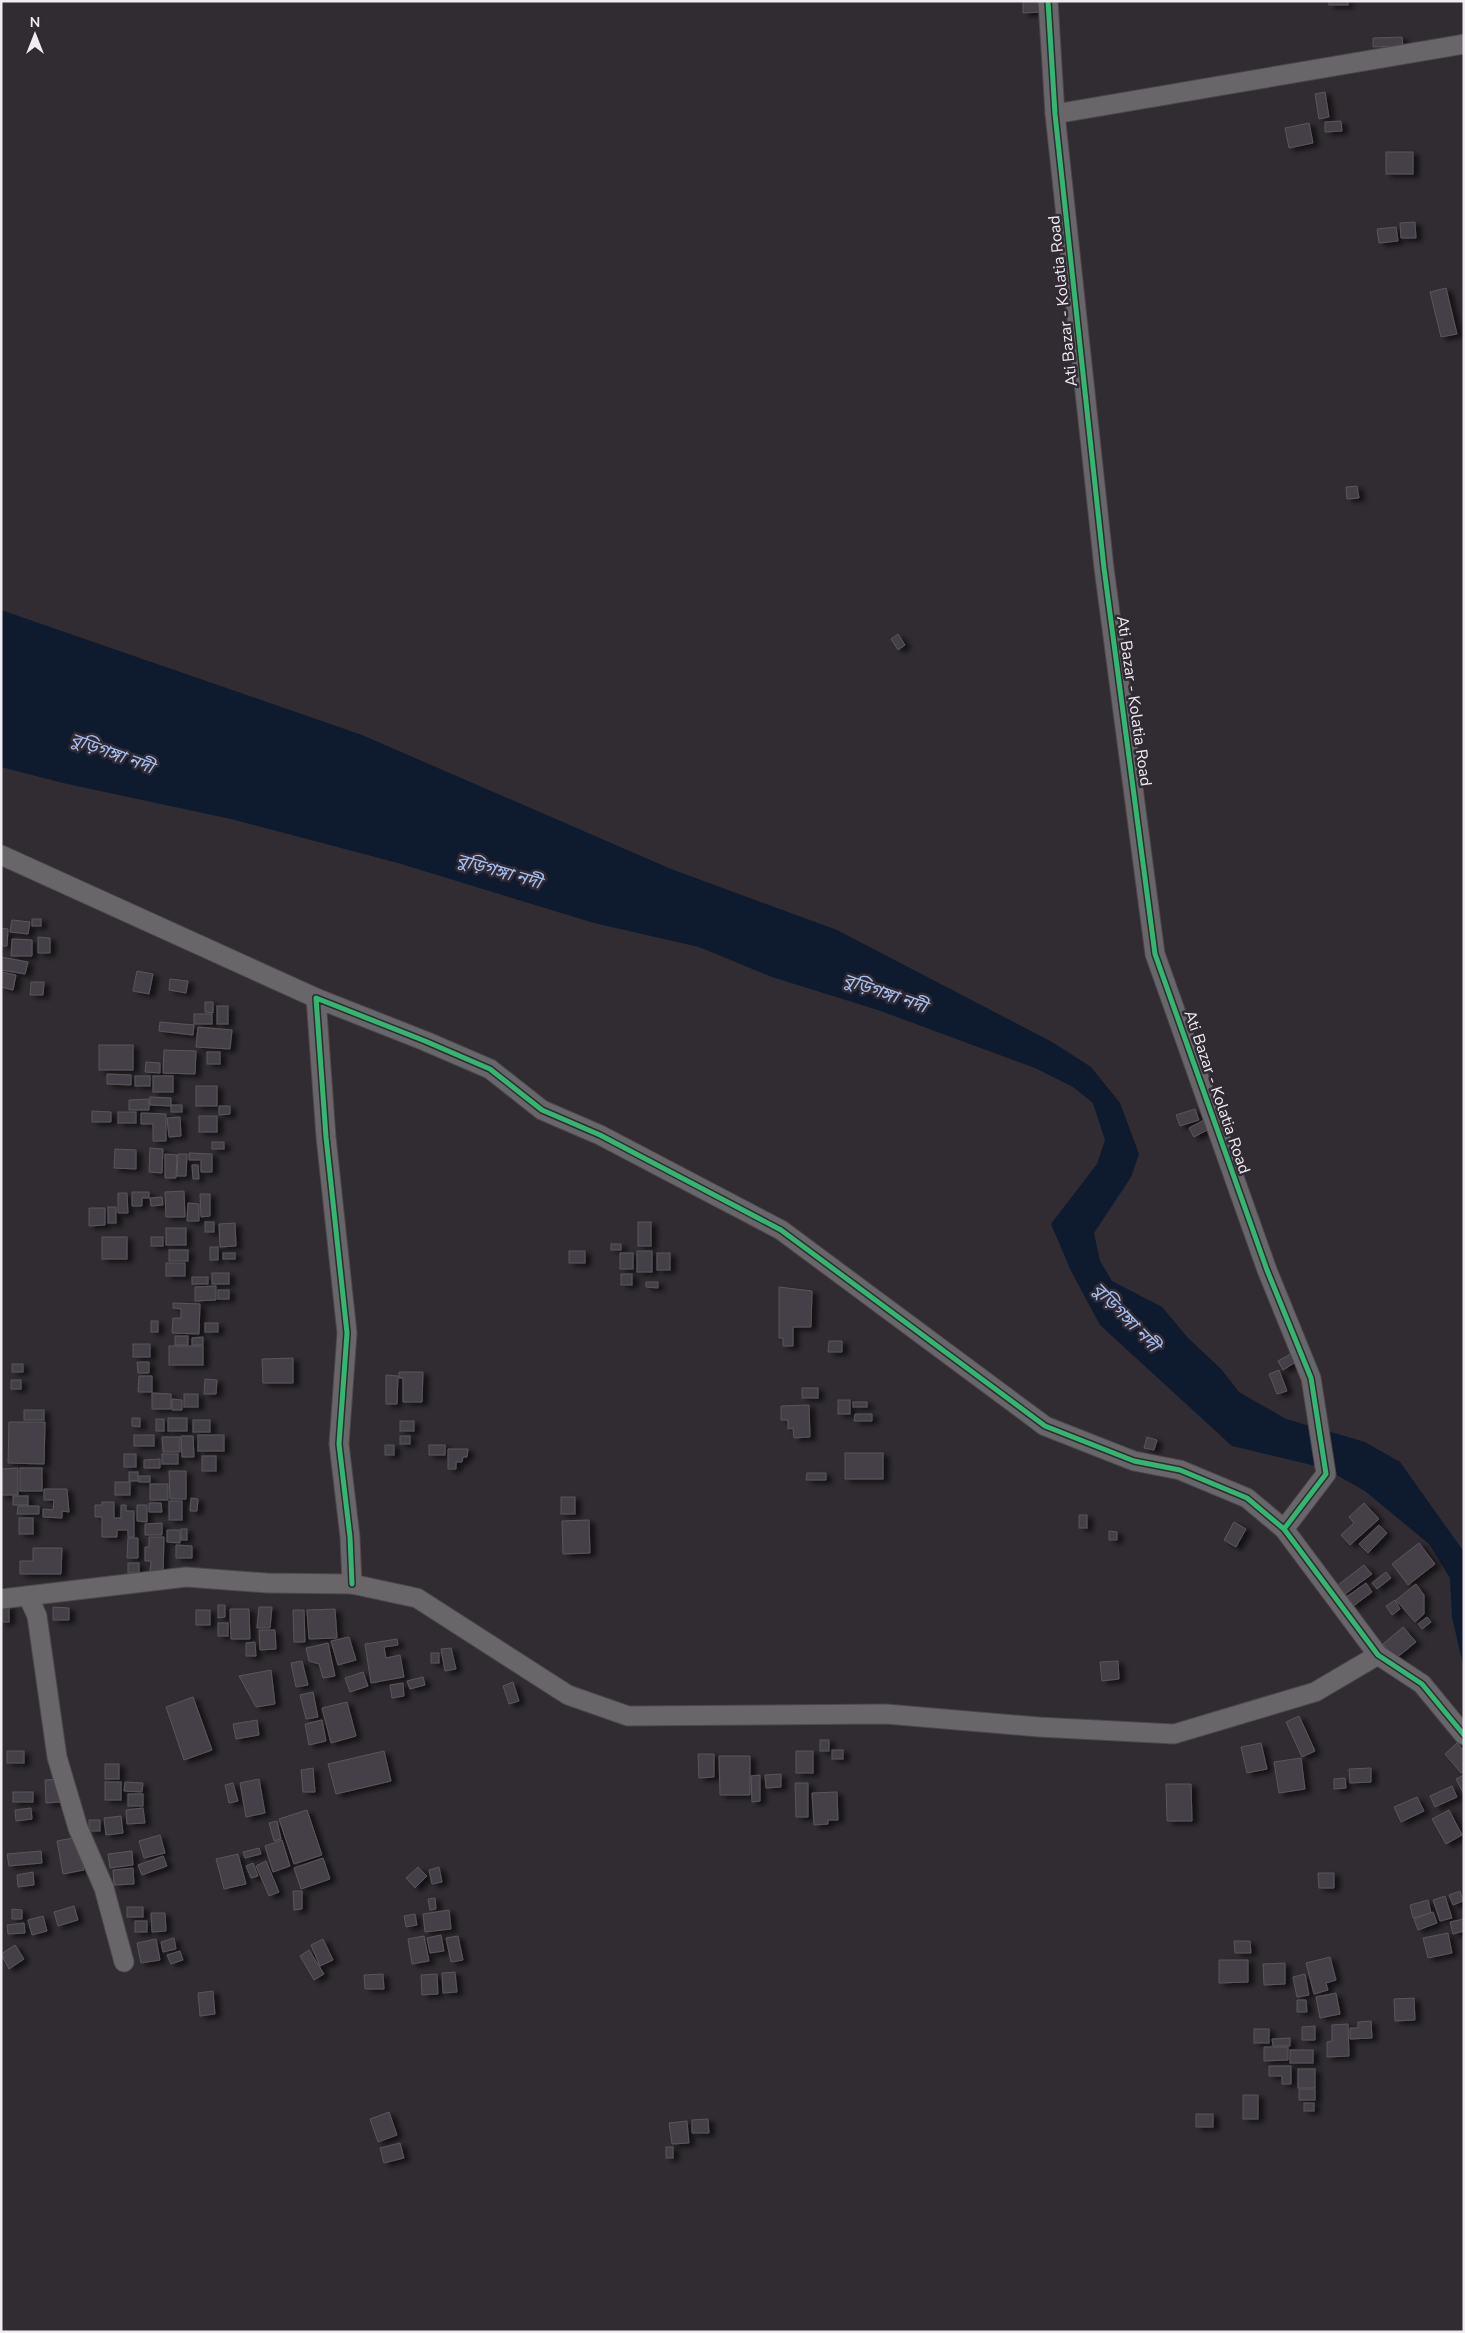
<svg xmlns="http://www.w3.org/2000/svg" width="1465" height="2333" viewBox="0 0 1465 2333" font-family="'Nunito Sans','Noto Sans Bengali',sans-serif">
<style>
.water{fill:#0e1a2d}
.building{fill:#454047;stroke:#59565a;filter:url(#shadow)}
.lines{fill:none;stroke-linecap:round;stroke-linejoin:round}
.minor-casing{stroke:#4b484c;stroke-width:21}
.minor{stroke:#686669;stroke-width:19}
.cycleway-casing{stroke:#312a33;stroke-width:8}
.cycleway{stroke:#33b770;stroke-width:5}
.labels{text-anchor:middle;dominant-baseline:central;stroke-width:5;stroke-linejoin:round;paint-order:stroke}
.street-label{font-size:16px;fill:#f0ecf2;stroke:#312a33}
.water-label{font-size:18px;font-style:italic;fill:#a3c1f1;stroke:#312a33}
</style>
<defs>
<filter id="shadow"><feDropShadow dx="5.5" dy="3" stdDeviation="2.5" flood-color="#0009"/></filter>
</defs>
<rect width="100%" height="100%" fill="#302c31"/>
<!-- water -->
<path class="water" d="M1 610 362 735 671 869 837 930 1052 1042 1091 1067 1120 1103 1139 1154 1131 1177 1094 1233 1100 1261 1112 1281 1162 1307 1188 1338 1221 1369 1239 1392 1286 1419 1365 1442 1400 1462 1464 1552V1669L1452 1617 1450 1578 1429 1544 1365 1491 1324 1468 1232 1446 1100 1325 1071 1271 1051 1224 1097 1164 1105 1140 1093 1103 1073 1087 1035 1068 878 1010 772 977 699 947 594 923 398 863 231 819 63 783 1 767Z"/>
<!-- building -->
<g class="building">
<path d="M1023 1H1039L1040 12 1023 13Z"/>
<rect x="1329" y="1" width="19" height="4"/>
<path d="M1402 37 1403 46 1373 47V38Z"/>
<path d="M1325 92 1329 117 1319 119 1315 94Z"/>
<path d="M1341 121 1342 131 1325 132V122Z"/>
<path d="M1309 123 1313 143 1289 148 1285 128Z"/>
<rect x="1386" y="152" width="27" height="22"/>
<path d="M1415 222 1416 238H1401L1400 223Z"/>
<path d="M1396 227 1398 241 1379 243 1377 229Z"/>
<path d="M1446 288 1457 334 1441 337 1430 292Z"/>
<path d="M1357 486 1359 498 1347 499 1346 487Z"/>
<path d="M898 634 905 645 898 650 891 639Z"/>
<rect x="32" y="919" width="9" height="7"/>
<path d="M12 920 30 922 28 934 10 932Z"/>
<path d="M1 928 8 929 7 946H1Z"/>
<path d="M38 937 50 938V953H38Z"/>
<path d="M12 939 32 940V956H11Z"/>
<path d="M1 957 28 962 25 974 1 970Z"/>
<path d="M137 971 153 974 149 994 133 991Z"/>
<path d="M1 972 16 975 13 990 1 987Z"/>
<path d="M170 979 188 981 186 993 169 990Z"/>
<path d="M31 982H44L43 995H30Z"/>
<path d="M205 1002H213V1013L205 1012Z"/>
<rect x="217" y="1006" width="11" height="18"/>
<rect x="194" y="1014" width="18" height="10"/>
<path d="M160 1022 194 1025 193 1035 159 1031Z"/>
<path d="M198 1027 232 1030 230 1049 196 1047Z"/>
<rect x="99" y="1045" width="34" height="25"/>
<path d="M164 1050 196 1051 195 1074 163 1073Z"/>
<rect x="207" y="1052" width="13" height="12"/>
<path d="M146 1062 160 1063V1073L145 1072Z"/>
<path d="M107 1074 131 1075V1085L107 1084Z"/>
<rect x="135" y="1076" width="15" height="10"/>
<rect x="153" y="1076" width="20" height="16"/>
<rect x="196" y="1086" width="21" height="20"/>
<path d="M150 1097 171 1098V1106L150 1105Z"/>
<path d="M149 1099V1110H129V1100Z"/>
<rect x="171" y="1105" width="11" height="7"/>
<path d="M219 1106H230V1114L219 1115Z"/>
<path d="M1195 1109 1199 1120 1180 1126 1176 1115Z"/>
<path d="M92 1111 111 1112V1122H92Z"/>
<rect x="118" y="1112" width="18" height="11"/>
<path d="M141 1113 166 1114V1141H153V1124H141Z"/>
<rect x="199" y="1116" width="18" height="16"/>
<path d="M180 1117 181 1136 169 1137 167 1118Z"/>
<path d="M1204 1120 1209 1129 1194 1137 1189 1128Z"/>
<rect x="212" y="1142" width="12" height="7"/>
<path d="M150 1148 163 1149 162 1173 149 1172Z"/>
<path d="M115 1149 136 1150V1169L114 1168Z"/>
<path d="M189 1153 212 1154V1172H201V1160H189Z"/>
<path d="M165 1154 177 1155 176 1178H165Z"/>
<path d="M178 1154H187L186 1176H177Z"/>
<path d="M192 1165H198L199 1179H193Z"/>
<path d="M184 1191 185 1217H166L165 1192Z"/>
<path d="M132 1192H149V1198H142V1206H132Z"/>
<path d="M118 1193H127L128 1213H118Z"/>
<path d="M200 1194H210V1216L201 1217Z"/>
<path d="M162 1197 163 1205 151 1206 150 1198Z"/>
<path d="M188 1203 199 1204V1221H187Z"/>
<rect x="108" y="1207" width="8" height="16"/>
<path d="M89 1208H105V1225L89 1226Z"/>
<rect x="205" y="1222" width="9" height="10"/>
<rect x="638" y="1222" width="13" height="24"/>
<path d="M235 1223 236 1246 220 1247 219 1224Z"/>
<rect x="166" y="1228" width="20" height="17"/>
<rect x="102" y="1237" width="25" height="22"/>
<rect x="151" y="1237" width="12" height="9"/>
<rect x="611" y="1244" width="10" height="6"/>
<rect x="210" y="1247" width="8" height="13"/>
<rect x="169" y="1250" width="19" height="11"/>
<rect x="569" y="1251" width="16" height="12"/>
<rect x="637" y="1251" width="15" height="21"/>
<rect x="223" y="1253" width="12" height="6"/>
<rect x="620" y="1253" width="13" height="16"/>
<rect x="657" y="1253" width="13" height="17"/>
<rect x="166" y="1263" width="19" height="13"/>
<rect x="212" y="1273" width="17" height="11"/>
<rect x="621" y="1274" width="11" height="11"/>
<rect x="192" y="1277" width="16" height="7"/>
<path d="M646 1282H658V1288L646 1287Z"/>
<path d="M216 1286V1300L195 1301V1287Z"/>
<path d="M779 1287 812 1291 811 1327H793V1346H783V1338H779Z"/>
<rect x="218" y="1290" width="11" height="9"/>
<path d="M173 1303 200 1304 199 1334 172 1333 173 1318H181V1309L173 1308Z"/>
<rect x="151" y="1321" width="7" height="11"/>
<rect x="205" y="1323" width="13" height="9"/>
<rect x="175" y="1336" width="13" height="9"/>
<path d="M203 1337V1345H192V1338Z"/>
<path d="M829 1341H842V1352H828Z"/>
<rect x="133" y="1344" width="17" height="13"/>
<rect x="169" y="1346" width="34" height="19"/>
<path d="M1294 1352 1299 1360 1283 1370 1278 1361Z"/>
<path d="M293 1358V1383H263L262 1359Z"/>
<path d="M137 1362H149V1373H138Z"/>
<rect x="12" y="1364" width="11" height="8"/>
<path d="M1279 1370 1287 1391 1277 1394 1269 1374Z"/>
<path d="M399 1372H423L422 1402H403V1378H399Z"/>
<path d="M386 1375 398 1376 397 1404H386Z"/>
<path d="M139 1376H152V1392H138Z"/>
<path d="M205 1379 217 1380 216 1394H204Z"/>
<rect x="11" y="1380" width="10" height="9"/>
<rect x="802" y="1388" width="16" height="10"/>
<path d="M152 1393 171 1394V1409H152Z"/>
<rect x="184" y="1394" width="14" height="13"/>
<path d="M172 1399 182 1400V1410H172Z"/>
<rect x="838" y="1400" width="12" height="14"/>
<rect x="853" y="1402" width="14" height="5"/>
<path d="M809 1405 810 1437 794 1438 793 1428 788 1429V1420H781V1406Z"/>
<rect x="24" y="1410" width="20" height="10"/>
<path d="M855 1414H872V1421H854Z"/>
<path d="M132 1418H140V1427L132 1426Z"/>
<rect x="168" y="1418" width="19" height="13"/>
<rect x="156" y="1419" width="8" height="12"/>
<rect x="193" y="1420" width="17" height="12"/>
<rect x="400" y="1421" width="14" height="10"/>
<path d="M9 1422H45L44 1464 8 1463Z"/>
<rect x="134" y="1435" width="20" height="11"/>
<rect x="198" y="1435" width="26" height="16"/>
<path d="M181 1436H193L194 1457H182Z"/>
<rect x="400" y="1436" width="10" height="8"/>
<path d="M162 1437H180V1452H163Z"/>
<path d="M1147 1437 1157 1440 1154 1450 1144 1448Z"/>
<rect x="385" y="1445" width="9" height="10"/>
<rect x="429" y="1445" width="16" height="10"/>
<path d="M448 1449H468L467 1457H463L462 1462H456V1469H448Z"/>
<rect x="845" y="1453" width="38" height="26"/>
<rect x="124" y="1454" width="12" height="13"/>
<rect x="162" y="1454" width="16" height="10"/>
<rect x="202" y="1456" width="14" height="15"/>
<path d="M160 1459V1468H144V1460Z"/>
<path d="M18 1468V1495H1V1469Z"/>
<rect x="20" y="1468" width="22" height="23"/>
<path d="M169 1471H186V1499H170Z"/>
<rect x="129" y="1472" width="9" height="9"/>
<path d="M807 1473H826V1480H806Z"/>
<rect x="139" y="1476" width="11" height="6"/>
<rect x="115" y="1482" width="15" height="13"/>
<rect x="150" y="1484" width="18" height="16"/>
<path d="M44 1489H67L69 1512 62 1511V1518L43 1517V1509L53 1510 54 1500H44Z"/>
<rect x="13" y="1496" width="15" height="9"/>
<rect x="561" y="1497" width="14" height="17"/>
<path d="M191 1498 198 1499 197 1511H190Z"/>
<rect x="169" y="1501" width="13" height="19"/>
<path d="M102 1502H114V1518H121V1505H126V1511H134V1537H128V1530H117V1537H102V1517H95V1505H102Z"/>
<path d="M149 1503H161L162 1512H149Z"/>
<path d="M1364 1503 1379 1519 1350 1545 1341 1535 1354 1523 1349 1517Z"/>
<path d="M137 1505H147V1522L137 1521Z"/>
<path d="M18 1506H39V1514H17Z"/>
<rect x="1079" y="1515" width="8" height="13"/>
<rect x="19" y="1518" width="14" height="16"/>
<path d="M589 1520 590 1553 563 1554 562 1521Z"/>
<path d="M1234 1522 1246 1529 1236 1547 1224 1540Z"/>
<path d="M162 1523V1535H145V1524Z"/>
<path d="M1379 1525 1387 1533 1368 1553 1359 1544Z"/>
<rect x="181" y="1529" width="6" height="11"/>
<path d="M167 1530H180V1543L167 1542Z"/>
<path d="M1109 1531 1117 1532V1540H1109Z"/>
<path d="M149 1537H164L163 1574 150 1573 151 1561H145V1547H149Z"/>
<path d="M128 1538H138V1558H127Z"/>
<path d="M1419 1543 1435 1564 1408 1585 1392 1564Z"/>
<path d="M176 1545 192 1546V1558H176Z"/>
<path d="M33 1548H62L61 1574H20V1561H33Z"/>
<rect x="128" y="1563" width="11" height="10"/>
<path d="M1364 1565 1372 1574 1345 1594 1338 1585Z"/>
<path d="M1386 1572 1391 1578 1377 1589 1372 1583Z"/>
<path d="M1366 1583 1372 1592 1352 1607 1345 1598Z"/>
<path d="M1416 1584 1424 1595V1614L1415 1622 1396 1600Z"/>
<path d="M1395 1600 1400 1609 1392 1615 1386 1606Z"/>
<path d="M218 1605H225V1617L218 1618Z"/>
<rect x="1" y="1606" width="8" height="16"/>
<path d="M53 1607 69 1608V1620H53Z"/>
<path d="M259 1607H272L270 1628H257Z"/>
<path d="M230 1609H249L250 1639H231Z"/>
<path d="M335 1609 337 1638 309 1639 307 1610Z"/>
<rect x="196" y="1610" width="14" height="15"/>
<path d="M293 1610H304L305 1642H294Z"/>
<path d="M1427 1617 1431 1622 1422 1629 1418 1624Z"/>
<rect x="218" y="1623" width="10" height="13"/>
<path d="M1403 1627 1416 1642 1395 1659 1383 1644Z"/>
<path d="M259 1630H275L276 1649 260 1650Z"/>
<path d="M349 1637 356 1660 338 1665 331 1641Z"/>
<path d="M397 1639 398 1645 384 1647 386 1658 400 1655 404 1677 371 1683 365 1644Z"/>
<path d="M255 1642 256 1656H246V1643Z"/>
<path d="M328 1643 335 1676 323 1678 319 1664 309 1661 306 1648Z"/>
<path d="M451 1648 456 1669 445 1671 441 1649Z"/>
<rect x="431" y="1653" width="8" height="10"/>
<path d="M302 1661 308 1685 296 1687 291 1663Z"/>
<path d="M1118 1661 1119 1679 1102 1681 1100 1662Z"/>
<path d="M271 1670 275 1704 256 1707 239 1676Z"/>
<path d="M363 1672 368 1686 350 1692 345 1678Z"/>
<path d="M423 1677 425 1685 410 1689 407 1681Z"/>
<path d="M513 1682 519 1701 509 1704 503 1686Z"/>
<path d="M403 1683 404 1696 392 1698 390 1685Z"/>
<path d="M313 1692 318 1717 306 1719 300 1695Z"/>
<path d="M193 1697 212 1750 184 1760 166 1707Z"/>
<path d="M347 1702 356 1736 331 1743 322 1708Z"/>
<path d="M1299 1716 1315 1751 1302 1757 1286 1722Z"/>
<path d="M257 1720 259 1735 236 1739 233 1724Z"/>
<path d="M322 1720 326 1741 309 1745 305 1724Z"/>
<rect x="820" y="1740" width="9" height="11"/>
<path d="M1261 1743 1267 1769 1247 1773 1241 1747Z"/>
<path d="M1457 1743 1464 1751V1771L1461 1773 1445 1754Z"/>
<rect x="832" y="1750" width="11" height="9"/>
<rect x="7" y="1751" width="17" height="12"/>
<path d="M384 1751 391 1781 336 1794 328 1764Z"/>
<rect x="796" y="1751" width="17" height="22"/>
<path d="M698 1754H714V1777L699 1778Z"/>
<path d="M719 1756H750V1795H720Z"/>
<path d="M1301 1758 1305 1789 1279 1793 1274 1762Z"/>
<rect x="105" y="1764" width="14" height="15"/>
<path d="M313 1768 315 1792H303L301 1770Z"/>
<path d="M1371 1768V1782L1350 1783 1349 1769Z"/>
<path d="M781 1774V1787L766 1788 765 1775Z"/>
<path d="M760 1775V1801L752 1802 751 1776Z"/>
<path d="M1464 1775V1794L1456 1779Z"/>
<path d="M1345 1778 1346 1788 1334 1789V1779Z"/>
<path d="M60 1779 61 1802 46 1803 45 1780Z"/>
<path d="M259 1779 265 1813 246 1817 240 1783Z"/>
<rect x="105" y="1782" width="16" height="18"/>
<path d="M125 1782 143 1783 142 1792 124 1791Z"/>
<path d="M233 1783 238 1801 229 1803 225 1785Z"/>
<path d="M795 1783H808V1817H796Z"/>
<path d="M1166 1784H1191L1192 1821H1167Z"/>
<path d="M1452 1786 1457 1797 1435 1807 1430 1796Z"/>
<rect x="13" y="1792" width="20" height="10"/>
<path d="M837 1792 838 1820H828V1824L814 1825 812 1793Z"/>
<rect x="128" y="1794" width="15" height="12"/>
<path d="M1417 1797 1424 1811 1401 1822 1394 1807Z"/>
<path d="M31 1808 32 1819 16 1821 15 1810Z"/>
<path d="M143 1808 145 1823 127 1824 126 1810Z"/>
<path d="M307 1810 322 1855 294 1864 279 1819Z"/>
<path d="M1449 1810 1462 1835 1446 1844 1432 1819Z"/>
<path d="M121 1816 123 1833 106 1835 104 1818Z"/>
<rect x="89" y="1820" width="11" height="11"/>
<path d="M277 1821 281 1839 274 1841 269 1823Z"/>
<path d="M160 1835 165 1853 144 1858 139 1841Z"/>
<path d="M78 1837 84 1870 63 1874 57 1841Z"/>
<path d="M282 1840 290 1866 273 1872 265 1846Z"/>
<path d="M259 1848 261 1854 245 1858 243 1852Z"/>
<path d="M41 1851 42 1863 9 1866 7 1854Z"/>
<path d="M132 1851 133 1865 110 1868 108 1854Z"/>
<path d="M238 1854 246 1884 224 1889 216 1859Z"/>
<path d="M163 1856 167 1866 142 1875 138 1865Z"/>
<path d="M323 1858 330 1879 301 1889 294 1868Z"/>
<path d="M266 1861 279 1892 269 1896 256 1866Z"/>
<path d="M253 1863 258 1876 251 1878 246 1866Z"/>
<path d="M418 1867 427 1876 415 1888 406 1878Z"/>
<path d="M439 1867 442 1882 432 1884 429 1870Z"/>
<path d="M133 1868 134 1884 114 1885 113 1870Z"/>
<path d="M33 1872 34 1885 18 1887 17 1875Z"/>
<path d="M1318 1873H1334V1888H1319Z"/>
<path d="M293 1891H302V1909L294 1910Z"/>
<path d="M1460 1891 1463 1901 1453 1905 1449 1895Z"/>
<path d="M1445 1896 1452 1918 1440 1921 1433 1900Z"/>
<path d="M435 1898 436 1909 430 1910 428 1899Z"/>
<path d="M1428 1900 1431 1913 1413 1918 1410 1905Z"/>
<path d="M74 1906 78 1920 58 1926 54 1912Z"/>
<rect x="127" y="1907" width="16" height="10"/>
<path d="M12 1909 22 1910V1919H12Z"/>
<path d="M449 1910 451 1929 425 1932 423 1914Z"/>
<path d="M1433 1912 1437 1923 1418 1930 1414 1919Z"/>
<path d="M151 1913H165L166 1931 152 1932Z"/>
<path d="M415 1914 417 1925 406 1927 404 1916Z"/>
<path d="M43 1916 47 1931 32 1935 28 1920Z"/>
<path d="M1464 1919V1931L1453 1934 1450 1922Z"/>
<rect x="135" y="1921" width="12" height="11"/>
<path d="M24 1923 25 1933 8 1934 7 1925Z"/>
<path d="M1448 1933 1452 1953 1428 1958 1423 1938Z"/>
<path d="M441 1935 444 1951 430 1953 427 1938Z"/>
<path d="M424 1936 429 1961 412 1964 408 1939Z"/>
<path d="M458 1936 463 1960 451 1962 446 1938Z"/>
<path d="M174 1938 176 1949 163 1952 161 1942Z"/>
<path d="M156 1939 160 1960 141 1963 137 1943Z"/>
<path d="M323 1939 333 1960 320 1966 311 1945Z"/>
<path d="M1234 1941H1250L1251 1953H1235Z"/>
<path d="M15 1945 24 1959 9 1969 1 1954Z"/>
<path d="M309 1950 324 1974 314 1980 300 1956Z"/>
<path d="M180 1951 183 1960 171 1964 167 1955Z"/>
<path d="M1330 1957 1336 1980 1326 1983 1328 1990 1314 1994 1306 1963Z"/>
<path d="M1219 1960H1248V1982L1219 1983Z"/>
<path d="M1285 1963V1984L1264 1985 1263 1964Z"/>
<path d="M455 1972 457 1992 443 1993 442 1973Z"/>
<path d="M383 1974 384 1989H365L364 1975Z"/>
<path d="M437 1974 438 1994 422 1995 421 1975Z"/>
<path d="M1305 1974 1309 1995 1297 1997 1293 1977Z"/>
<path d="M213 1991 215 2014 200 2016 198 1993Z"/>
<path d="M1336 1993 1340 2014 1320 2018 1316 1997Z"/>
<path d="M1414 1998 1415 2020 1395 2021 1394 1999Z"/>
<path d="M1297 2000H1306L1307 2012H1297Z"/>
<path d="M1371 2021 1372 2038 1350 2039V2028H1358V2022Z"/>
<path d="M1348 2024 1349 2056 1327 2057V2042L1332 2041V2025Z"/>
<path d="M1315 2026V2040H1302V2027Z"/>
<rect x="1254" y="2029" width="15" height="14"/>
<path d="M1290 2038V2046H1273L1272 2039Z"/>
<path d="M1264 2047H1288V2060L1264 2061Z"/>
<rect x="1290" y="2050" width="23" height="13"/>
<path d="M1269 2066H1291V2084H1282V2076H1269Z"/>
<rect x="1298" y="2069" width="17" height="19"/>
<rect x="1299" y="2089" width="16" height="11"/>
<rect x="1243" y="2095" width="15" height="24"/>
<rect x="1304" y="2103" width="10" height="8"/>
<path d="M389 2112 397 2135 378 2142 370 2119Z"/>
<rect x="1196" y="2114" width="17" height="13"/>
<path d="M708 2119 709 2133H692V2120Z"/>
<path d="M687 2121 689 2143 672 2144 669 2123Z"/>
<path d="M400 2143 404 2158 384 2163 380 2148Z"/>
<rect x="666" y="2147" width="7" height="11"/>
</g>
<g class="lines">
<defs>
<g id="minor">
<path d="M1048 1 1055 114 1104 568 1155 954 1267 1270 1311 1378 1326 1474 1284 1529 1378 1655 1422 1684 1464 1735"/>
<path d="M1055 114 1464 44"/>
<path d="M1 855 316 998"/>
<path d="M352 1584 350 1537 339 1444 347 1333 326 1137 316 998 425 1041 490 1069 542 1110 600 1135 781 1230 1045 1426 1134 1461 1180 1470 1247 1498 1284 1529"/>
<path d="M28 1596 37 1616 57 1757 78 1828 104 1888 124 1962"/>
<path d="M1 1599 186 1577 267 1583 352 1584 417 1598 568 1695 628 1716 886 1714 1039 1727 1174 1734 1315 1692 1378 1655"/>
</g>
</defs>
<!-- minor casing -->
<use href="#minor" class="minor-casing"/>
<!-- minor -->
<use href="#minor" class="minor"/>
<defs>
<g id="cycleway">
<path d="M1048 1 1055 114 1104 568 1155 954 1267 1270 1311 1378 1326 1474 1284 1529 1378 1655 1422 1684 1464 1735"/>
<path d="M352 1584 350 1537 339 1444 347 1333 326 1137 316 998 425 1041 490 1069 542 1110 600 1135 781 1230 1045 1426 1134 1461 1180 1470 1247 1498 1284 1529"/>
</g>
</defs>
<!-- cycleway casing -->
<use href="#cycleway" class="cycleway-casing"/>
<!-- cycleway -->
<use href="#cycleway" class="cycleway"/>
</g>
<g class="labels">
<!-- street labels -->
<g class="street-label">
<text transform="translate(1063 301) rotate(-96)">Ati Bazar - Kolatia Road</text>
<text transform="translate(1134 701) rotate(82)">Ati Bazar - Kolatia Road</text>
<text transform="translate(1217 1092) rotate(71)">Ati Bazar - Kolatia Road</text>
</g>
<!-- water labels -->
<g class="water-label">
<text transform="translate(112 753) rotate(20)">বুড়িগঙ্গা নদী</text>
<text transform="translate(499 871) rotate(16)">বুড়িগঙ্গা নদী</text>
<text transform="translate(885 993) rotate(19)">বুড়িগঙ্গা নদী</text>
<text transform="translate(1126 1317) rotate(46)">বুড়িগঙ্গা নদী</text>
</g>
</g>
<!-- border -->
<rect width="1465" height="2333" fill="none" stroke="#f0ecf2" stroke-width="5"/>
<!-- north arrow -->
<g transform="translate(35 35)" stroke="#312a33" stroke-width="4" paint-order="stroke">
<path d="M0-4L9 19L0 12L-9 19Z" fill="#f0ecf2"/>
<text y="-8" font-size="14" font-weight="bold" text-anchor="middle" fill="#f0ecf2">N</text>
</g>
</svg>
